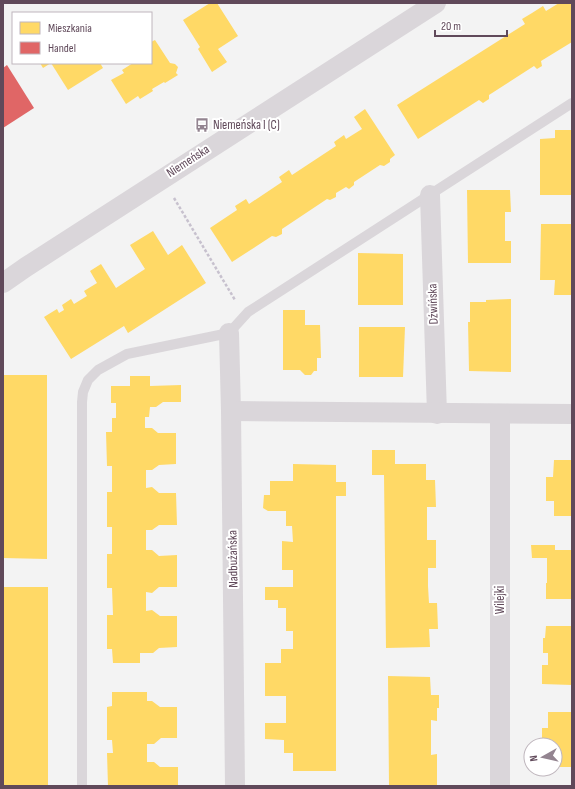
<svg xmlns="http://www.w3.org/2000/svg" width="575" height="789" viewBox="0 0 575 789" font-family="'Sofia Sans Condensed',sans-serif">
<style>
.homes{fill:#ffd966}
.shops{fill:#e06666}
.lines{fill:none;stroke-linecap:round;stroke-linejoin:round}
.path{stroke:#c7c1ce;stroke-width:2.5;stroke-dasharray:3 2;stroke-linecap:butt}
.service{stroke:#dad6da;stroke-width:10}
.minor{stroke:#dad6da;stroke-width:20}
.labels{text-anchor:middle;dominant-baseline:central;stroke-width:4;stroke-linejoin:round;paint-order:stroke}
.poi-label{font-size:13px;fill:#60495a;stroke:#fff;text-anchor:start}
.street-label{font-size:13px;fill:#60495a;stroke:#fff}
</style>
<rect width="100%" height="100%" fill="#f3f3f3"/>
<!-- homes -->
<g class="homes">
<path d="M210 3H217L238 36 218 49 227 62 212 72 198 49 200 47 183 20Z"/>
<path d="M559 3H572V42L541 61 542 66 537 69 534 66 489 95V99L483 103 479 100 418 139 397 105 525 24 522 19 532 13 543 6 546 11Z"/>
<path d="M155 40 170 63 175 64 178 67 176 73 178 75 165 83 164 82 152 89 153 91 140 99 138 96 126 104 111 80 124 73 122 70 133 63H151V42Z"/>
<path d="M40 63H51L43 68Z"/>
<path d="M51 63H100L103 68 68 90Z"/>
<path d="M365 109 395 155 390 159V162L384 166 380 165 354 182V185L349 189 346 187 336 193V197L330 200 327 199 282 229V234L276 237 272 236 232 262 210 228 237 210 235 206 246 199 249 204 282 182 279 177 289 170 292 175 336 146 334 142 344 135 346 139 362 129 354 117Z"/>
<path d="M555 130H572V195H540V139L555 138Z"/>
<path d="M467 190H510L511 212H505V241H511V263H468Z"/>
<path d="M541 224H572V295H554L555 280H540Z"/>
<path d="M153 231 168 255 182 245 206 283 128 333 124 326 71 359 44 317 57 309 59 313 64 310 62 305 71 299 74 304 87 296 84 291 97 283 90 271 101 264 116 288 145 269 130 245Z"/>
<path d="M358 253 403 254V305H358Z"/>
<path d="M511 299V372L469 371 468 322H470V302H486V300Z"/>
<path d="M283 310H305V325H320L321 358H317V371H314L311 375H305L300 370H283Z"/>
<path d="M359 327H405L403 377H359Z"/>
<path d="M3 375H47V559L3 558Z"/>
<path d="M130 376H150V386L181 385V402H163L156 407H150L149 417H145V428H152L158 433H176V464L159 465 152 470H146V488L152 487 159 493H176L177 525H159L152 530H146V550H152L159 556 177 555V587H159L152 593 146 592V611L152 610 160 616H177V647L159 648 153 653H140V663H113L112 649H107V615H113L112 588H107V554H112V527H107V492H112V466H107L106 432H112V418H116V403H111V386H130Z"/>
<path d="M372 450H395V464H426V480H435L436 507H427V540H436V568H428V586L429 603H437L438 629H429L430 647 386 648 384 475H372Z"/>
<path d="M554 460H572V516H554V501H546V477H553Z"/>
<path d="M293 464 336 465V482H346V496H336V771H293V753H284V740L265 739V723H286V696H265V663H281V649H293V631H286V608H278V600H265V587H293V570H282V541L293 542 292 526H286V511H268L263 508 264 495H270V481H293Z"/>
<path d="M531 545H555V550H572V599H546V583H547V558H532Z"/>
<rect x="3" y="587" width="45" height="199"/>
<path d="M546 626H572V685L542 684V665H548V653H543V638H545Z"/>
<path d="M388 676 430 677 431 695H439V708H437V721L431 720V755L437 754V786H389Z"/>
<path d="M112 692H147V701H152L160 707H177V738H161L154 744H147V762H154L160 767H178V786H108L107 753H113L112 740H107V707L112 706Z"/>
<path d="M548 712H572V767H555V745H542V728H548Z"/>
</g>
<!-- shops -->
<path class="shops" d="M7 65 34 108 3 128V68Z"/>
<g class="lines">
<!-- path -->
<path class="path" d="M174 198 235 300"/>
<!-- service -->
<path class="service" d="M82 786V402L83 392 88 380 98 370 127 354 229 333 248 312 572 103"/>
<!-- minor -->
<g class="minor">
<path d="M430 195 437 414"/>
<path d="M3 283 26 267 436 3"/>
<path d="M229 333 231 411 235 786"/>
<path d="M231 411 572 414"/>
<path d="M500 414V786"/>
</g>
</g>
<!-- icons -->
<defs>
<symbol id="bus-bare" viewBox="-9 -9 18 18"><path d="M-5-6H5V4H4V6H2V4H-2V6H-4V4H-5ZM-3.5-4V0h7V-4ZM-3.5 1.2v1.5H-2V1.2ZM2 1.2v1.5H3.5V1.2Z" fill="#938490" stroke="#fff" stroke-width="2.5" paint-order="stroke"/></symbol>
</defs>
<g fill-rule="evenodd">
<use href="#bus-bare" x="192" y="115" width="20" height="20"/>
</g>
<g class="labels">
<!-- poi labels -->
<g class="poi-label">
<text x="213" y="125">Niemeńska I (C)</text>
</g>
<!-- street labels -->
<g class="street-label">
<text transform="translate(188 161) rotate(-33)">Niemeńska</text>
<text transform="translate(433 304) rotate(-92)">Dźwińska</text>
<text transform="translate(233 559) rotate(-91)">Nadbużańska</text>
<text transform="translate(500 600) rotate(-90)">Wilejki</text>
</g>
</g>
<!-- border -->
<rect width="575" height="789" fill="none" stroke="#60495a" stroke-width="8"/>
<!-- legend -->
<rect x="12" y="12" width="140" height="52" fill="#ffffff" stroke="#bfb6bd"/>
<rect x="20" y="22" width="20" height="12" fill="#ffd966" stroke="#bfb6bd"/>
<text x="48" y="32" font-size="12" fill="#60495a">Mieszkania</text>
<rect x="20" y="42" width="20" height="12" fill="#e06666" stroke="#bfb6bd"/>
<text x="48" y="52" font-size="12" fill="#60495a">Handel</text>
<!-- north arrow -->
<g transform="translate(543 757) rotate(262)"><circle r="19" fill="#ffffff" stroke="#bfb6bd"/>
<path d="M0-3L7 15L0 10L-7 15Z" fill="#938490"/>
<text y="-6" font-size="11" font-weight="bold" text-anchor="middle" fill="#60495a">N</text>
</g>
<!-- scale -->
<path d="M435 30v6h72v-6" fill="none" stroke="#60495a" stroke-width="2"/>
<text x="441" y="30" font-size="12" fill="#60495a" stroke="#ffffff" stroke-width="3" paint-order="stroke">20 m</text>
</svg>
